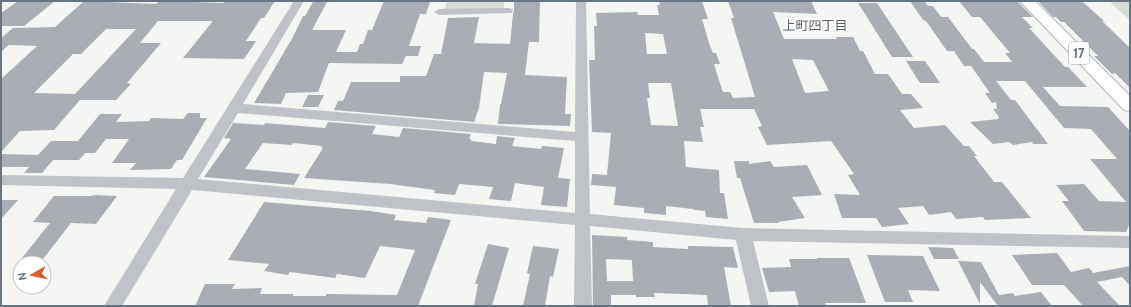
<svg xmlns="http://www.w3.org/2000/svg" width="1131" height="307" viewBox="0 0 1131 307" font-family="Cabin,'Noto Sans JP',sans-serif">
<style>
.green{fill:#d7dcd4}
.building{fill:#a8aeb4;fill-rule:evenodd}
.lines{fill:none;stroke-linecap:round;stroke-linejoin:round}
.major-casing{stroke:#b3b6ba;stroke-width:2}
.minor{fill:#bfc2c6;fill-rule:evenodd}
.major{fill:#fff;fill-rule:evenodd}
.labels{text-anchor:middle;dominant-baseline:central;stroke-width:4;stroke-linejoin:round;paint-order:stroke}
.far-neighbourhood-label{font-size:13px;fill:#545e67;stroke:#fff}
.shield{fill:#fff;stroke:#959ea7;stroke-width:1}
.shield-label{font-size:13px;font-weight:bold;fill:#677481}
</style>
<rect width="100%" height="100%" fill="#f5f6f3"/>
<!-- green -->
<g class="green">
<path d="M447 1H505L503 9H445Z"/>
<path d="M1109 1H1130V20Z"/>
</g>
<!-- building -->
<g class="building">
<path d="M18 1H55L24 26H1V13Z"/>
<path d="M84 1 156 4 159 1 224 3 225 1H275L264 18H261L246 41H256L244 59 183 58 213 21H158L140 43H161L127 83 131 84 116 100H80L54 130 20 131 1 152V79L37 46 9 45 1 52V38L13 28 55 27ZM106 29H136L75 94 34 93 73 54H81Z"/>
<path d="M384 1 430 2 426 14H420L409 46H421L418 56H406L402 64 329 63 318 92 286 93 281 104 254 103 293 37 303 16H305L313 2H327L312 30H346L336 52H357L360 44H363L368 30H372Z"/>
<path d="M514 1H540L539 42H529L525 75 567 77 565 114H571L570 126 498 124 500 104H501L507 73 484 72 479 108 474 122 334 110 338 101H343L351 82H400V76H426L434 54H441L448 18 479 17 474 43 510 44 513 14 514 12Z"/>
<path d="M659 1H702L708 19H702L709 43 713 53H716L720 64H714L719 80 723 92H730L733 98 755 97 731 18H734L728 1H811L817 14 773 12 784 39H837L836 37H853L860 51H863L875 74H888L902 94H911L923 108 900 110 914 128 945 125 964 146H969L977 156H974L994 182H1002L1031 218 985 220 983 217 956 219 951 212 929 215 923 206 898 208 909 224 882 227 876 218H842L834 194 860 195 848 175 854 174 831 141 767 145 758 127 762 126 754 109H700L704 127H700L703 142 684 141 686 167 719 170 720 193H724L728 219 706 217 705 211 694 210 693 209 666 206V215L644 213V208L614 205 616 187 591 185 592 174 607 175 611 133 592 132 589 60H595L594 26H597L596 13 637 12 638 15H659L657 5H660ZM645 33 663 34 667 54H647ZM792 59 813 60 829 91 805 93ZM648 83H671L678 126 651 125 647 98H650Z"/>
<path d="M910 1H924L928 6H933L941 17H948L972 49H974L984 62H1012L1005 53H1010L980 17H972L959 1H1017L1033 17H1022L1033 28H1029L1065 67H1068L1087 87H1043L1060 106 1108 107 1130 131V223L1126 232 1084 231 1062 201H1069L1056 185 1084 184 1099 201 1126 202 1090 159H1117L1091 129 1064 128 1025 81H996L1011 100H1015L1048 144H1033L1032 142 1013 145 1009 142 993 144 970 122 998 119 999 117 993 109H997L996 102 992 103 985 93H990L971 66H964L954 51H947L926 21 923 20Z"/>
<path d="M1064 1H1079L1084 3 1104 21H1102L1130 48V88L1115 73 1112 74 1094 56H1098L1064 22H1061L1056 17H1053L1039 2H1066Z"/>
<path d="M858 3H877L913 57H892Z"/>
<path d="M906 61H925L940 83H920Z"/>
<path d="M308 95H324L318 107H302Z"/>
<path d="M188 113H200V118H207L182 160H177L171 169 130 170 136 163H112L129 139H106L95 153H85L79 160H53L42 173H24L29 167H1V154L38 155 51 141H78L100 114H122L116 122 149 121 151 118 183 119Z"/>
<path d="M328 122 376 126 372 134 399 137 403 128 471 134 469 139H471V141L496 144 497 136 515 138 512 146 541 149 542 146 564 148 558 178 570 179 567 207 541 205 544 187 515 183 511 201 489 199 493 187 459 184 455 195 434 193 435 190 390 184 304 178 323 148 321 147 322 146 293 143 292 145 263 143 245 169 300 174 294 185 204 177 231 139 224 138 233 123 264 125 265 123 325 128Z"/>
<path d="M734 161H749V164L770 161 774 167 807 165 822 195 792 197 805 218 778 222V223H754L740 178H737Z"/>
<path d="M93 195 117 196 96 224 71 223 43 259 22 258 50 223 33 222 54 196H92Z"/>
<path d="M1 200H18L1 219Z"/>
<path d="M264 202 371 211 396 215 394 220 426 223 428 217 451 220 418 306H195L205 284H235L232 289 262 288 260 294H293V296H326V294L397 295 415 250 380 246 365 278 337 274 335 278 290 272 288 275 264 271 269 264 228 260Z"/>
<path d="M592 235 627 237V240L653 242V247L688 249V246L733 247 738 268 724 267 731 306H708L707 295 654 293 655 297H636V295H611V306H593ZM606 259 632 260 633 281H607Z"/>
<path d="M488 244 509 248 492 306H474L478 284H475Z"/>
<path d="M533 246 559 249 553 277 550 276 545 306H523L530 274 527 273Z"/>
<path d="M928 247 953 248 959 259H934Z"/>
<path d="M1057 253 1071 272 1089 268 1093 273 1130 266V286L1122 277 1097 282 1120 306H1083L1064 285H1032L1012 255Z"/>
<path d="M867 255 923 256 940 291 908 290 913 302H885Z"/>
<path d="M817 258H849L866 303H825L826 306H799L795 291 769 292 762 268 791 267 789 259H817Z"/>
<path d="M958 261 981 262 999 295 1013 293 1015 296 1041 292 1052 306H998L980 282V304Z"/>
</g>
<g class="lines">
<defs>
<path id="major" d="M1020 1H1035L1130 96V111L1124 110Z"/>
</defs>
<!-- major casing -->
<use href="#major" class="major-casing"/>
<!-- minor -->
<g class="minor">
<path d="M294 1H304L243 104 575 132 576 1H586L590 214 743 228 1130 236V248L753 241 769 306H751L736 240 590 226 592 306H574L575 225 192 190 122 306H104L176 189 1 185V175L183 178ZM238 113 575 141V213L198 179Z"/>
<path d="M508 8 512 9 513 11 512 13 439 15 434 12 439 9Z"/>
</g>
<!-- major -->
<use href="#major" class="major"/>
</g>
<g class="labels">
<!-- far-neighbourhood labels -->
<g class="far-neighbourhood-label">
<text x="815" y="25">上町四丁目</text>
</g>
<!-- shield labels -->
<rect class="shield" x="1069" y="42" width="20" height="22" rx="3"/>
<g class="shield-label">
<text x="1079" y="53">17</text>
</g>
</g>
<!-- border -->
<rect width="1131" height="307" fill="none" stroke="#677481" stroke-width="4"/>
<!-- north arrow -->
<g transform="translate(32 275) rotate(261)"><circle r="19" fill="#ffffff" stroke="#c2c7cd"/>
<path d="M0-3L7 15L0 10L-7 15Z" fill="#d66133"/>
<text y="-6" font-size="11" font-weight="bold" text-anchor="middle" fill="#677481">N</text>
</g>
</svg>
